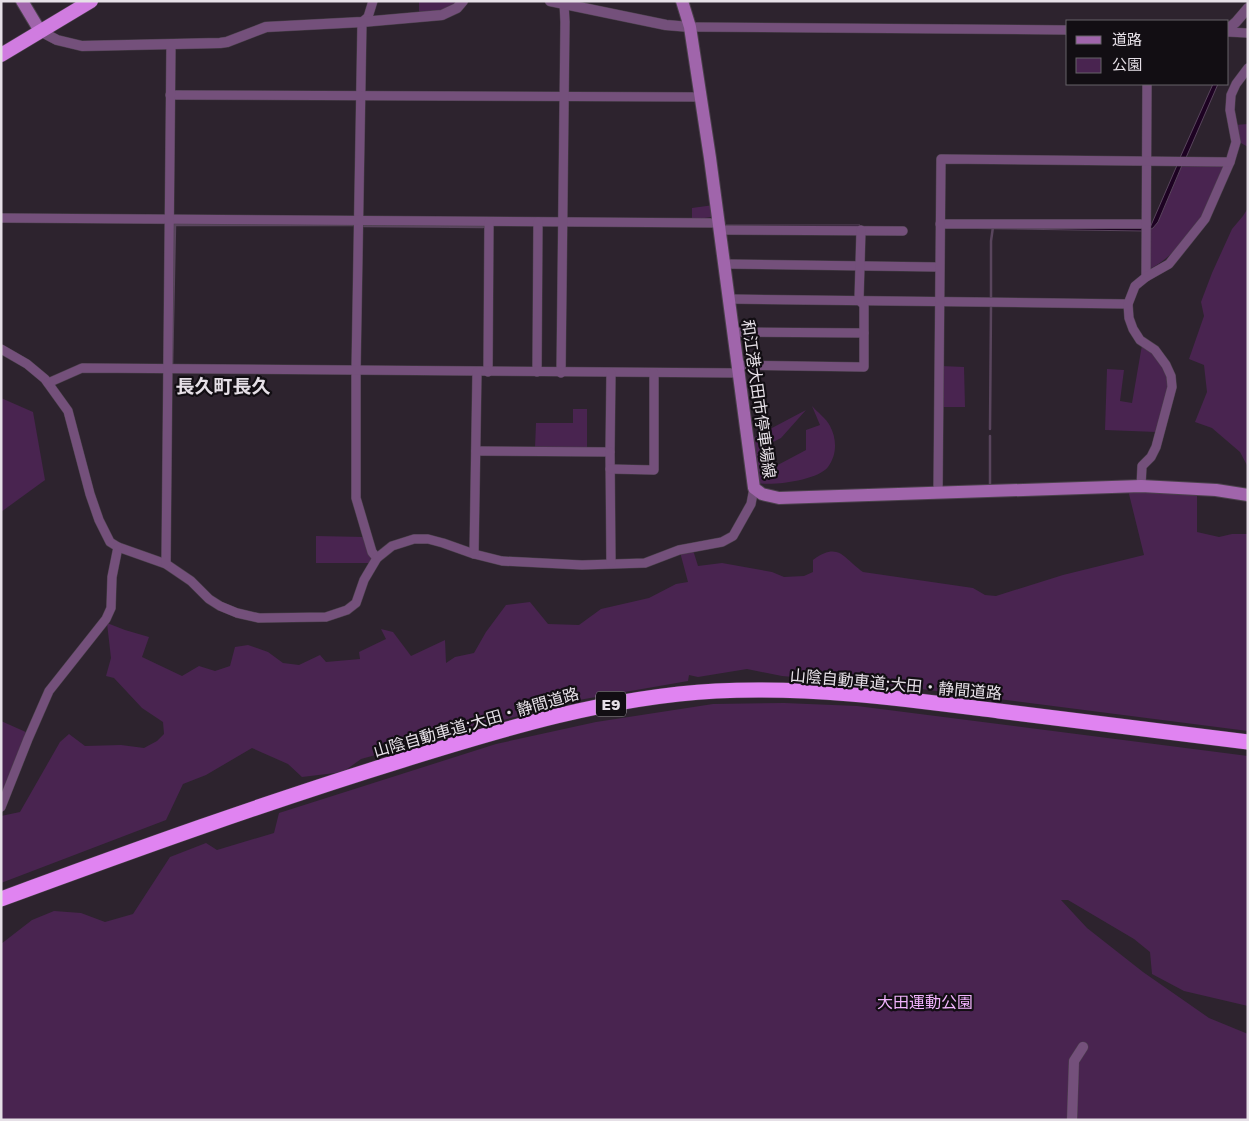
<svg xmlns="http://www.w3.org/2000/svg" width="1249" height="1121" viewBox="0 0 1249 1121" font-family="'Golos Text','Noto Sans JP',sans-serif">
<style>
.green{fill:#492450}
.water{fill:#1d0222;stroke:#59455d}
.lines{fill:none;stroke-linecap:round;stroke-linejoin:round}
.stream{stroke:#59455d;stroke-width:2.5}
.minor-casing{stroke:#4b414c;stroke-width:10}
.tertiary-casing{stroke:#4b414c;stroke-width:11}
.secondary-casing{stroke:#4b414c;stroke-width:14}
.trunk-casing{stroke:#4b414c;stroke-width:15}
.motorway-casing{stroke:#4b414c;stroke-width:16}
.minor{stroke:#74507b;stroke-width:9}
.tertiary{stroke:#74507b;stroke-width:10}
.secondary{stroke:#a065ab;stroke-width:12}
.trunk{stroke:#d07ce0;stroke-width:14}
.motorway{stroke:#e083f1;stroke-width:15}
.labels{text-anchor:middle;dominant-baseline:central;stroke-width:4.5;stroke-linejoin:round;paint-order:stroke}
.shield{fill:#120e13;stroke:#a6a1a7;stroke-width:1}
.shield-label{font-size:15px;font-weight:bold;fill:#e6e0e7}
.street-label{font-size:16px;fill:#e6e0e7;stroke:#120e13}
.park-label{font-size:16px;fill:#f1b3fc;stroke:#120e13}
.quarter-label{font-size:19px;font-weight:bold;fill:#e6e0e7;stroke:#120e13}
</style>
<rect width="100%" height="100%" fill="#2d232e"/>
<!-- green -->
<g class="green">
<path d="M419 1H458L447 10 419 12Z"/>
<path d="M1248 124V147L1241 143 1235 125Z"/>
<path d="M1183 163 1226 165 1202 216C1188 236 1170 260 1148 270L1149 230 1158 222Z"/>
<path d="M714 205 711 217 692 220V208Z"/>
<path d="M1248 208V467L1240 452 1212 428 1195 422 1207 392 1204 365 1189 359 1204 316 1201 302 1212 273 1232 229 1243 216Z"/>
<path d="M1142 345 1156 356 1170 381 1157 432 1105 430 1107 369 1124 370 1120 401 1132 403Z"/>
<path d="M941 366 964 367 965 407H942Z"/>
<path d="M1 398 33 412 45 480 1 512Z"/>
<path d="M812 406C817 412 827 419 830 426 837 439 837 455 828 467 818 480 774 486 758 483L753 438 806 410 781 438 771 443 763 456 774 467 806 450V430L820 425Z"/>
<path d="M573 409H587V449L535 448 536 423H573Z"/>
<path d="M1131 490 1197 494V532L1219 537 1232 534H1248V731L898 686 782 676 747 669 698 677 689 675 688 681 573 701 361 759 343 772 302 777 288 764 252 748 206 775 183 784 166 820 1 883V816L20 812 60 742 69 734 85 746 121 745 144 748 157 741 164 734 163 722 142 708 114 678 106 676 111 658 107 623 125 630 149 637 142 657 182 676 199 666 215 671 230 666 235 647 248 645 268 652 283 663 299 665 320 655 326 662 360 659 359 652 386 639 381 629 393 632 411 656 445 640 446 663 455 657 474 653 486 632 506 605 530 602 548 624 579 625 601 609 649 598 676 584 688 582 680 552 693 550 698 566 722 563 772 572 784 577 804 576 813 572V560C839 541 843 558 863 572L973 588 985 595 996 596 1063 575 1144 555 1129 494Z"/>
<path d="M316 536 365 537 371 557V563H316Z"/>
<path d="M784 703 857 706 1248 756V1006L1184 991 1152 974 1150 952 1134 939 1068 900H1061L1087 928 1143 972 1209 1018 1248 1034V1120H1V944L32 920 54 911 81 913 105 922 133 914 170 857 206 843 217 850 274 833 279 813 496 744 596 722 713 704Z"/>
<path d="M1 721 28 733 1 800Z"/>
</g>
<!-- water -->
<g class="water">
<path d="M1213 84H1218L1185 160H1179Z"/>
<path d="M1178 163H1183L1158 222 1153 228 1149 230Z"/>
<path d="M726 225H860V228L727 227Z"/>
<path d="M1144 227V231L942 228Z"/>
</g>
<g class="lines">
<!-- stream -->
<g class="stream">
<path d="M364 226 483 227"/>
<path d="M991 299V241L993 227"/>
<path d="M172 367 175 225H354"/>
<path d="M990 429 991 306"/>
<path d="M990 484V436"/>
</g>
<defs>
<g id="minor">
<path d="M373 1 368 17 362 22 356 371V498L372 552 377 558"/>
<path d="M690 27 1068 30"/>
<path d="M1228 32 1247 33"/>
<path d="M170 95 701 97"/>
<path d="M1 218 720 223"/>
<path d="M940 224H1146"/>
<path d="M720 230 903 231"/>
<path d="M724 264 937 267"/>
<path d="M1146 277 1147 84"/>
<path d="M729 299 1128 304"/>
<path d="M734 332 864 333"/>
<path d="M1 349 27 364 45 379 68 411 90 494 99 520 110 542 118 547 166 564 191 581 209 599 220 606 237 613 259 618 326 617 347 610 356 603 364 580 377 558 392 546 414 539H428L443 543 474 554 502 561 582 565 645 563 679 550 722 542 733 536 751 504 754 488"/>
<path d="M738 365 864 367V305L859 300 861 230"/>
<path d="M488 372 489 222"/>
<path d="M537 372 538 222"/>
<path d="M561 373 565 22 564 3"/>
<path d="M48 383 82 368 740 373"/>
<path d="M476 451 610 452 611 373"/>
<path d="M610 452 611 563"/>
<path d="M610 469 654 470V373"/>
<path d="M1141 486 1142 466 1151 457 1156 447 1172 387 1171 376 1166 365 1155 350 1140 340 1133 329 1129 318 1128 304 1135 286 1146 277 1169 264 1205 219 1230 162 1236 142 1230 110 1231 95 1236 84 1248 68"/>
<path d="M938 493 941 159 1230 162"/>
<path d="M474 554 477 372"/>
<path d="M166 564 171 44"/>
<path d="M1 807 28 739 49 691 106 619 111 608 112 577 118 547"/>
</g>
<g id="tertiary">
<path d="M550 1 666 25 690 27"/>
<path d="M1228 29 1236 22 1248 8"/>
<path d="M40 31 57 40 82 46 220 43 227 42 266 27 362 22 442 15 457 8 463 1"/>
<path d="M1072 1120 1074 1061 1083 1047"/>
</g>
<g id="secondary">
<path d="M22 1 40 31"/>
<path d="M682 1 690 27 710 158 754 488 762 494 779 498 1141 486 1216 490 1248 495"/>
</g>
<path id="trunk" d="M1 55 91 1"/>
<path id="motorway" d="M1 899C134 850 267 802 403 760 506 728 608 697 716 691 811 686 905 699 999 711 1082 721 1165 731 1248 742"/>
</defs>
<!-- minor casing -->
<use href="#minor" class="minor-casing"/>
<!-- tertiary casing -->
<use href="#tertiary" class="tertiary-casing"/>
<!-- secondary casing -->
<use href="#secondary" class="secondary-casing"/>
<!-- trunk casing -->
<use href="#trunk" class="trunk-casing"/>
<!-- motorway casing -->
<use href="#motorway" class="motorway-casing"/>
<!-- minor -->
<use href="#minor" class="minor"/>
<!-- tertiary -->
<use href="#tertiary" class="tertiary"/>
<!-- secondary -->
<use href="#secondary" class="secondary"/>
<!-- trunk -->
<use href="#trunk" class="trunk"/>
<!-- motorway -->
<use href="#motorway" class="motorway"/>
</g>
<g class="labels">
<!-- shield labels -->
<rect class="shield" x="596" y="691.5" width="30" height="25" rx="4"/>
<g class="shield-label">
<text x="611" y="704">E9</text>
</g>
<!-- street labels -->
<g class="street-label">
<text transform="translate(759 399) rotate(82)">和江港大田市停車場線</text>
<text transform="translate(896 684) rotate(5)">山陰自動車道;大田・静間道路</text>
<text transform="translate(476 722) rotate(-16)">山陰自動車道;大田・静間道路</text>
</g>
<!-- park labels -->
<g class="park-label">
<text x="925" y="1002">大田運動公園</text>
</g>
<!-- quarter labels -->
<g class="quarter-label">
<text x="223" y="385">長久町長久</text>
</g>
</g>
<!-- border -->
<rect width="1249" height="1121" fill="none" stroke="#e6e0e7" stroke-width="5"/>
<!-- legend -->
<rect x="1066" y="20" width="162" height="65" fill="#120e13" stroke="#676268"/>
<rect x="1076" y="36" width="25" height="8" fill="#a065ab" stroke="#676268"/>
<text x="1112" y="45" font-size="15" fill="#e6e0e7">道路</text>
<rect x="1076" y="58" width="25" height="15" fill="#492450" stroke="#676268"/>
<text x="1112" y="70" font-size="15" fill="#e6e0e7">公園</text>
</svg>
